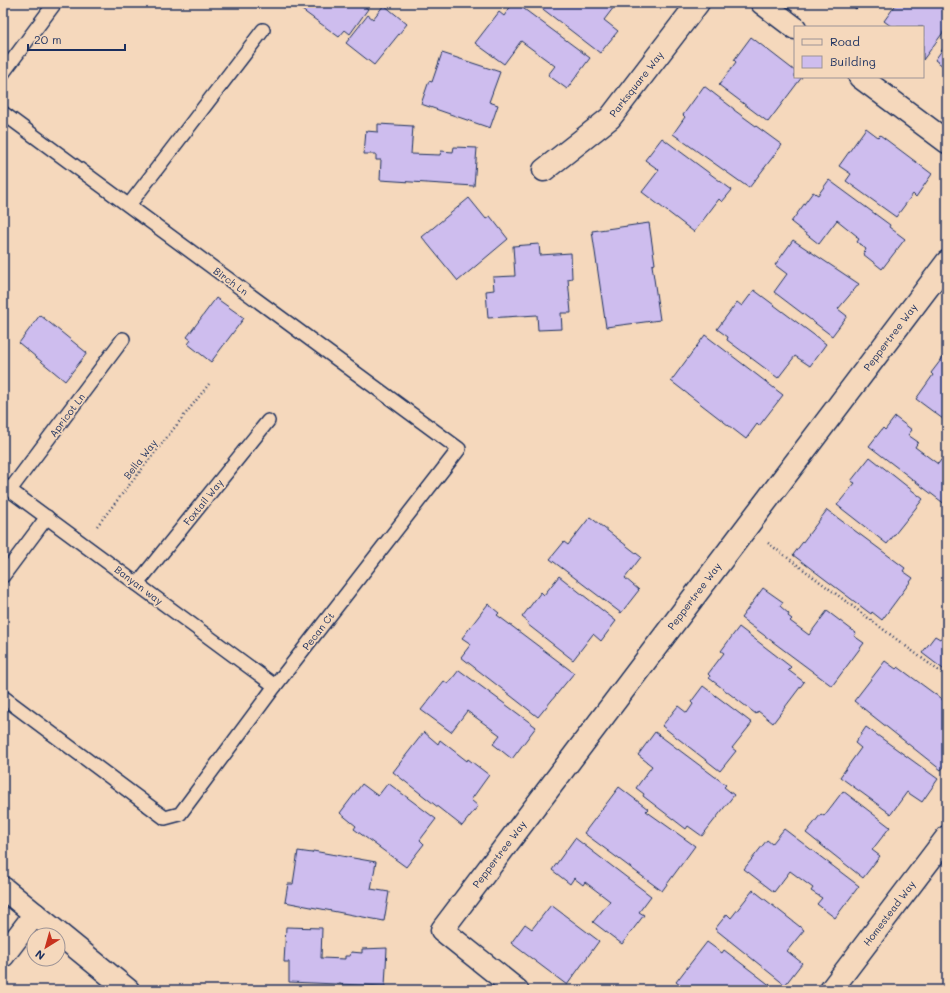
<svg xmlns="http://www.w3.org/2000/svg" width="950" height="993" viewBox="0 0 950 993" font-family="Mali,sans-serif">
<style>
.building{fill:#cebdee;stroke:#1b2f5e}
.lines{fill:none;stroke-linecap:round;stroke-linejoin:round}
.lane-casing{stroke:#1b2f5e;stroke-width:16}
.street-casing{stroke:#1b2f5e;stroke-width:25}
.secondary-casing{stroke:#1b2f5e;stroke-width:25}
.path{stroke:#1b2f5e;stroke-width:2.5;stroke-dasharray:1 3;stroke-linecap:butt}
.lane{stroke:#f5d8bc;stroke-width:13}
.street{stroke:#f5d8bc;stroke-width:22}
.secondary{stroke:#f5d8bc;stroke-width:22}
.labels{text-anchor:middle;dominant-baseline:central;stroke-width:3.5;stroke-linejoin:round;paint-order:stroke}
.street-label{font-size:10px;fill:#1b2f5e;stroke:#f5d8bc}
</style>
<rect width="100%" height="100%" fill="#f5d8bc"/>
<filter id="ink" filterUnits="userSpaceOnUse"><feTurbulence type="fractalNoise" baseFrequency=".025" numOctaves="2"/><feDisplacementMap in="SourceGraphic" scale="8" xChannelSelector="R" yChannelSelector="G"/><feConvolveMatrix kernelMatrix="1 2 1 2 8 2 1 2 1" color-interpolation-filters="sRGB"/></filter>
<g filter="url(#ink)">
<!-- building -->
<g class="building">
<path d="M307 3H367L364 6 368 9 350 34 345 30 339 37 302 10Z"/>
<path d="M513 3H516L590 58 567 89 548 75 555 66 521 41 504 64 475 43 499 12 504 16Z"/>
<path d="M535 3H617L604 20 618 31 600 53Z"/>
<path d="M848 3H860L856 9Z"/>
<path d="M897 3H947V27L923 60V27H892L884 21Z"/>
<path d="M384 5 407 24 374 65 346 43 368 15 373 19Z"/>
<path d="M751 37 795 71V77H802L768 122 719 85 736 62 734 60Z"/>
<path d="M947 43V69L935 60Z"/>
<path d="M442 53 500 72 489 102 498 105 490 128 421 104 429 81 432 82Z"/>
<path d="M704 86 734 109V110L782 145 749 188 673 134 685 117 683 115Z"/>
<path d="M378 124 413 126 411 154 440 155 441 151 453 152 454 147 477 148 474 186 380 180 381 160H376V154H364L366 131 378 132Z"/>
<path d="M866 128 878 137 880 135 932 174 916 197 913 194 896 217 846 181 851 174 839 166Z"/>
<path d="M662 138 732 190 722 202 719 199 694 232 642 192 659 170 645 160Z"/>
<path d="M829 180 890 225 889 227 905 239 882 269 863 254 866 249 857 242 859 239 856 237 857 236 837 220 819 244 791 222 813 192 818 195Z"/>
<path d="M469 198 486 219 490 216 508 239 458 281 422 237Z"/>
<path d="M649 223 655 264 652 265 660 320 606 327 592 231Z"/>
<path d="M793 240 859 284 838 309 847 316 832 336 774 292 787 274 775 265Z"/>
<path d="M539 244 540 255 571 253 572 278 568 279 571 313H561L562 329 538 330 537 315 488 318 486 291 494 290 493 277 515 276 513 246Z"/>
<path d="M754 290 826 344 810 366 795 356 778 378 727 340 728 337 717 329 737 302 742 306Z"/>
<path d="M216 298 244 318 211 362 188 344 191 340 187 337Z"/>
<path d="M40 315 87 353 65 381 19 343Z"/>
<path d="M705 335 783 395 759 426 757 424 746 439 671 381Z"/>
<path d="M947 352V422L916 399 933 375 931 373Z"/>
<path d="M895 417 912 430 908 435 918 442 915 447 938 464 947 452 946 505 869 446 883 428 885 430Z"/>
<path d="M870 457 923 499 887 544 837 505 855 483 851 481Z"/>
<path d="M827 510 905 568 903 571 913 578 882 620 872 612 871 614 793 555Z"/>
<path d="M590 517 641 557 625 578 639 590 621 613 550 559 564 542 568 545Z"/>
<path d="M559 576 616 621 601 641 593 634 573 660 527 624 528 622 522 617 541 592 544 595Z"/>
<path d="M763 588 783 602 780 606 789 614 788 616 792 619 790 621 809 635 827 611 856 633 854 636 864 643 832 686 741 618Z"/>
<path d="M488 604 499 613 497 615 574 673 538 717 461 657 471 644 462 638Z"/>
<path d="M739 627 791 667 788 670 804 682 773 723 758 711 756 714 709 678 710 676 708 674 724 653 721 651Z"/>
<path d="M947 630V672L922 653 935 636 940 639Z"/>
<path d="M885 661 896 669 898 667 947 703V763L941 770 854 701Z"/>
<path d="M459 670 536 727 512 759 493 744 500 735 467 711 451 732 421 710 444 681 448 684Z"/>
<path d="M703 686 752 723 732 748 736 751 720 771 662 726 678 706 687 713 693 704 691 702Z"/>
<path d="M866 727 938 779 922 802 907 792 891 814 840 777 861 748 855 743Z"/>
<path d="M424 732 438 744 440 740 467 761 468 759 489 775 471 800 478 806 462 826 393 772Z"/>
<path d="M655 732 726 785 724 787 734 795 702 836 688 826 686 829 643 796 644 794 636 788 652 766 638 755Z"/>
<path d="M388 783 436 819 420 840 424 844 406 867 354 829 356 826 340 813 362 784 378 796Z"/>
<path d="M619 787 648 809 646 811 695 846 662 891 584 833Z"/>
<path d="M843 791 890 827 872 850 880 856 863 878 806 833 821 814 824 816Z"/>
<path d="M784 829 859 886 835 918 817 904 822 898 811 891 813 888 790 871 774 892 744 869 767 840 772 844Z"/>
<path d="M575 838 651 896 639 912 644 915 622 944 593 922 610 901 585 882 583 885 574 878 570 884 552 870Z"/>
<path d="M298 851 312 853 313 851 376 862 371 889 389 892 384 921 285 902 288 884H293Z"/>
<path d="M753 890 804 930 787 951 802 963 785 985 715 929 727 914 731 918Z"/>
<path d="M551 905 599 941 567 985 511 943 525 924 532 929Z"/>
<path d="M286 927 322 928 321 958 345 959V956H350L351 952 362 953V949L387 948 385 986 289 982V962H284Z"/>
<path d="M707 942 722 953 724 950 776 990H686L676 982Z"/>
</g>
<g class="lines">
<defs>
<g id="lane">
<path d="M3 73 55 3"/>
<path d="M3 113 459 449 275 686 180 814 165 818 3 697"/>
<path d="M129 205 263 30"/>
<path d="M3 485 275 686"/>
<path d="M10 490 123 339"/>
<path d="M3 576 47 517"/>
<path d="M137 584 268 421"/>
</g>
<g id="street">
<path d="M762 3 795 28"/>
<path d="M860 77 947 142"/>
<path d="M544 170 610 118 698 3"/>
<path d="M3 956 35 914"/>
<path d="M517 990 442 930 947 262"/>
<path d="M831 990 947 837"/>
</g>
<path id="secondary" d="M3 888 128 990"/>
</defs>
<!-- lane casing -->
<use href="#lane" class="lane-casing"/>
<!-- street casing -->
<use href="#street" class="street-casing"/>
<!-- secondary casing -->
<use href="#secondary" class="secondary-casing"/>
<!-- path -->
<g class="path">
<path d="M97 526 209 384"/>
<path d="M768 543 947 677"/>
</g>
<!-- lane -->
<use href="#lane" class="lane"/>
<!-- street -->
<use href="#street" class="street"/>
<!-- secondary -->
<use href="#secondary" class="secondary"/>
</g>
</g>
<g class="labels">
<!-- street labels -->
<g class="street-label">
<text transform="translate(636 84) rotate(-52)">Parksquare Way</text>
<text transform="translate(231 281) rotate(36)">Birch Ln</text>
<text transform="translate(890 337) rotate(-53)">Peppertree Way</text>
<text transform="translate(67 415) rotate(-53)">Apricot Ln</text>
<text transform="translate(140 459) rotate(-52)">Bella Way</text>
<text transform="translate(203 502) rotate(-51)">Foxtail Way</text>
<text transform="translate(139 585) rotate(37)">Banyan way</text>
<text transform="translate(694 596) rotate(-53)">Peppertree Way</text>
<text transform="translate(318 631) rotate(-52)">Pecan Ct</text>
<text transform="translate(499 854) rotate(-53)">Peppertree Way</text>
<text transform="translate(889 913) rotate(-53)">Homestead Way</text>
</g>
</g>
<!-- margin -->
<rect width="950" height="993" fill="none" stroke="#f5d8bc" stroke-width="16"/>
<rect x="8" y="8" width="934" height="977" fill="none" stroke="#1b2f5e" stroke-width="1.5" filter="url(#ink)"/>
<!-- legend -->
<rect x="794" y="26" width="130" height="52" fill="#f5d8bc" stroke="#9e9496"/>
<rect x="802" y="39" width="20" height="6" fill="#f5d8bc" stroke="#9e9496"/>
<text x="830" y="46" font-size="12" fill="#1b2f5e">Road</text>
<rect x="802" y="56" width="20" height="12" fill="#cebdee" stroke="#9e9496"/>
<text x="830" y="66" font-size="12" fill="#1b2f5e">Building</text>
<!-- north arrow -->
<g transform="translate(46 947) rotate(217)"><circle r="19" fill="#f5d8bc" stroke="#9e9496"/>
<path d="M0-3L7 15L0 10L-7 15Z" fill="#c8321e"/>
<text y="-6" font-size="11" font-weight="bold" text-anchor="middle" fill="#1b2f5e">N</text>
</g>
<!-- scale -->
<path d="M28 44v6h97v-6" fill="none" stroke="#1b2f5e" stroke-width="2"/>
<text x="34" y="44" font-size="12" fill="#1b2f5e" stroke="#f5d8bc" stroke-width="3" paint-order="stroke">20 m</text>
</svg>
